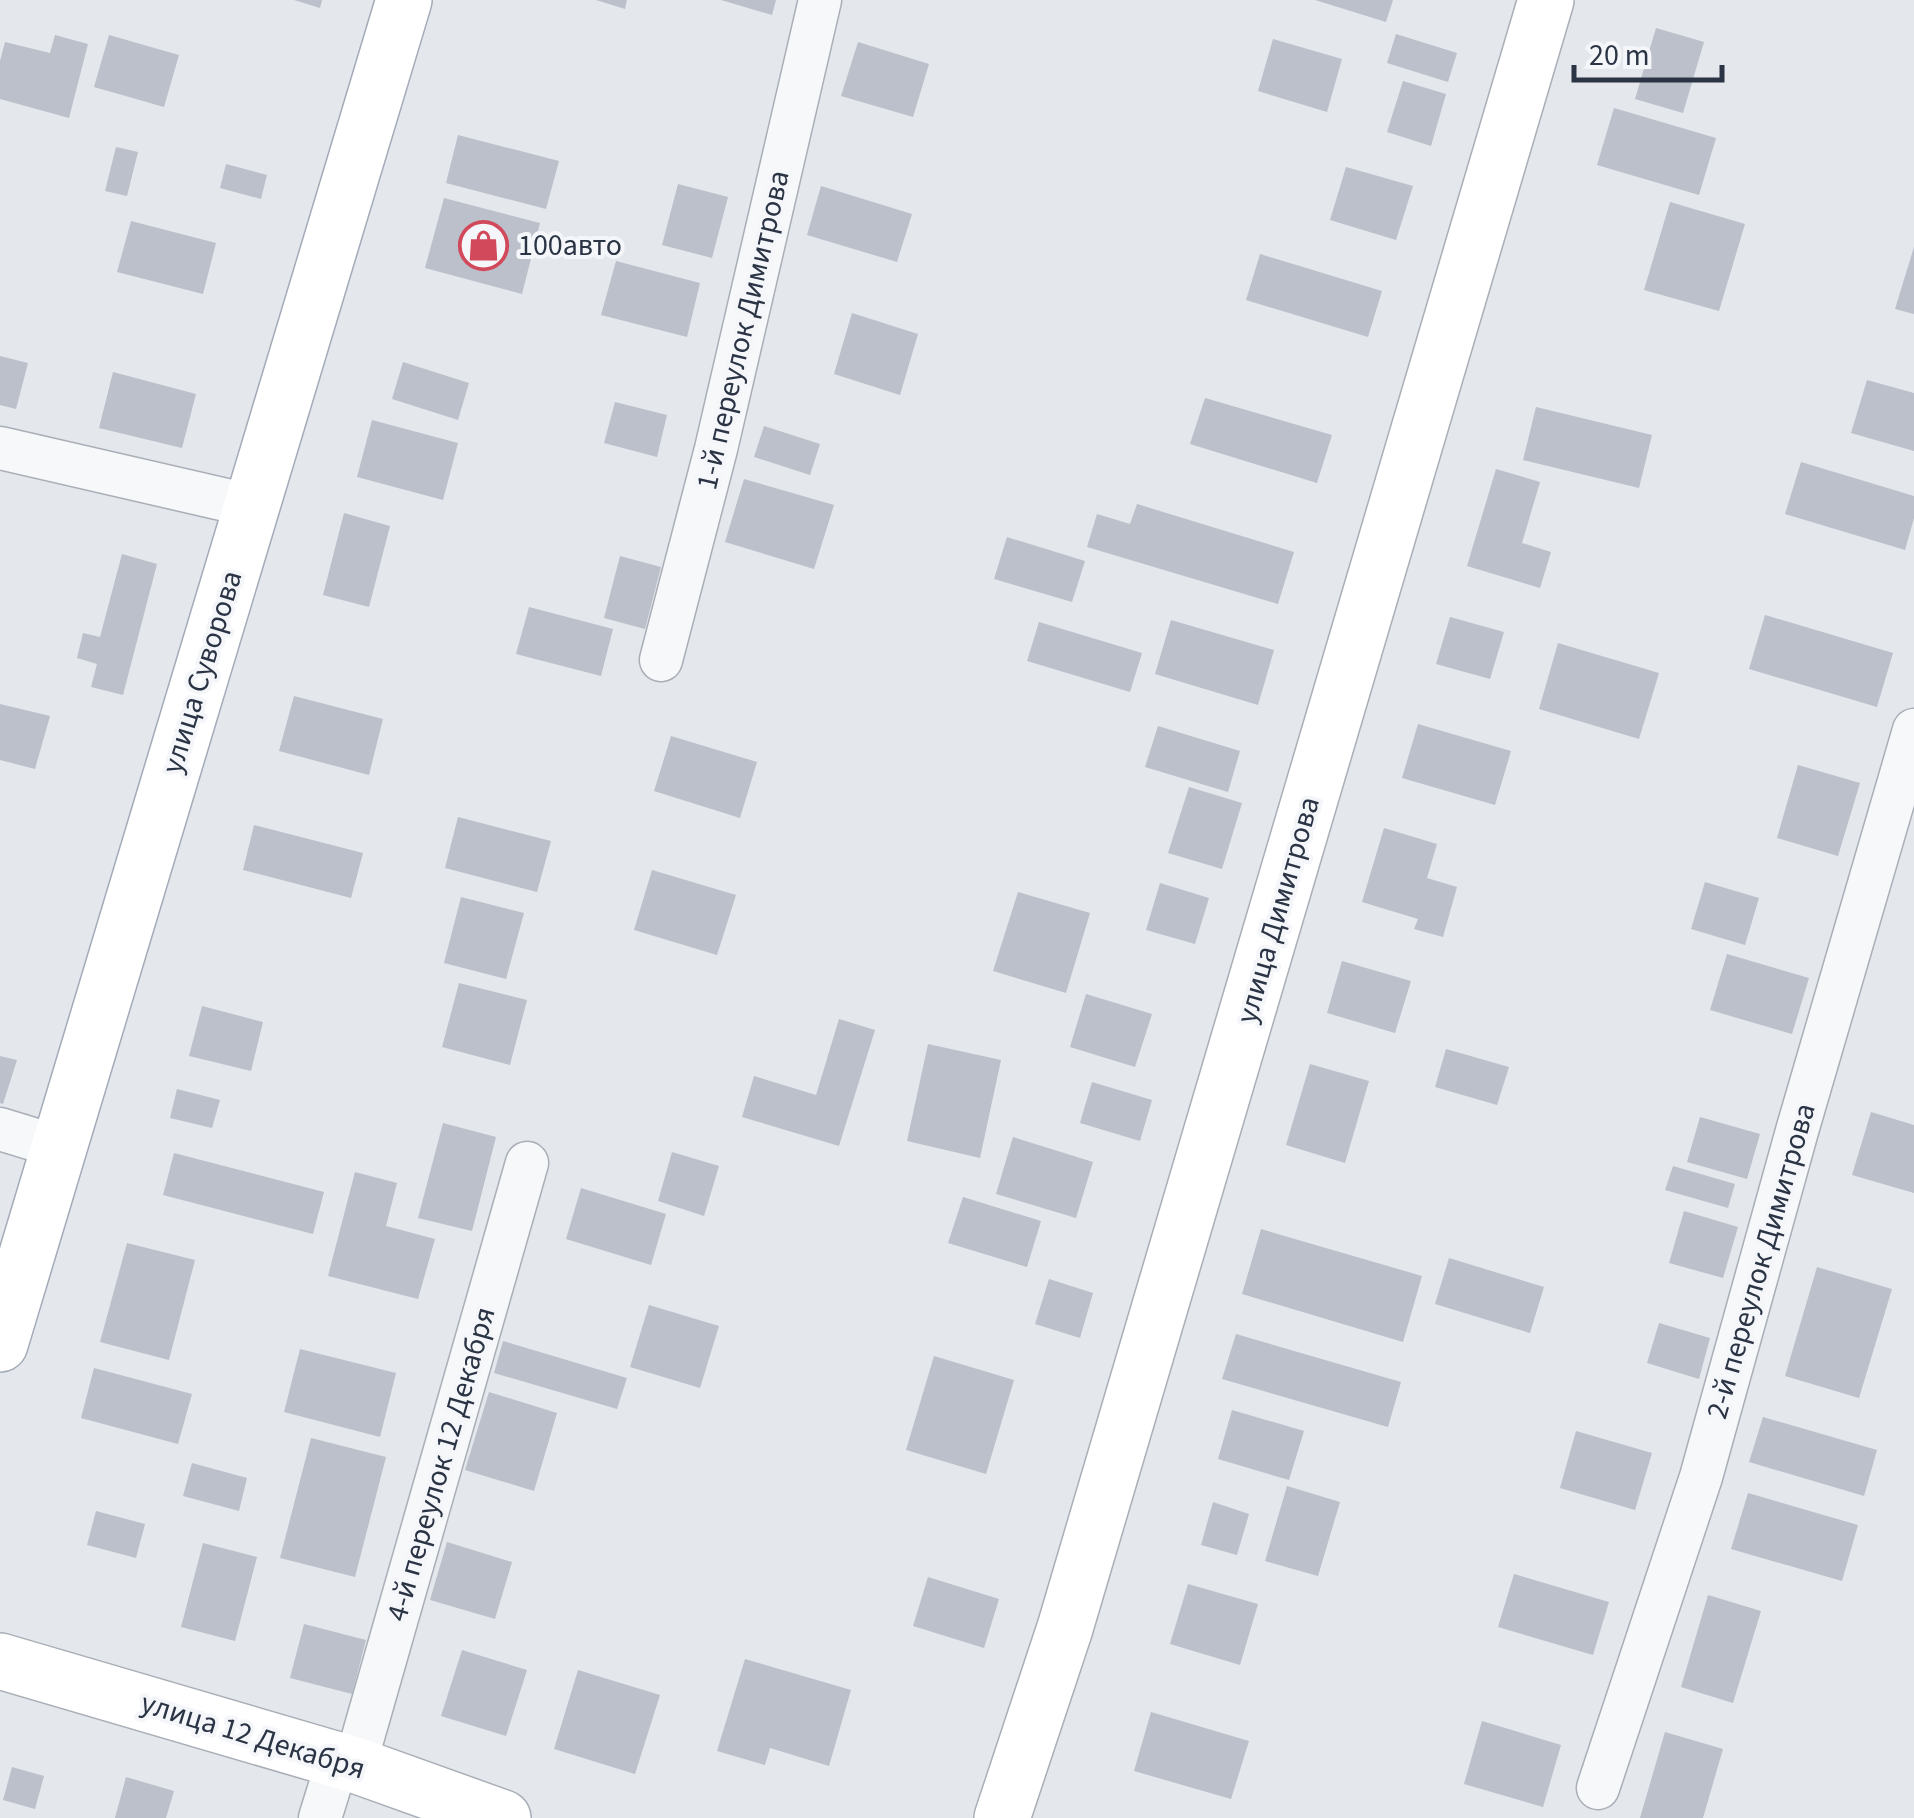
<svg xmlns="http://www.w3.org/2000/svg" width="1914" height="1818" viewBox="0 0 1914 1818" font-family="'Source Sans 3',sans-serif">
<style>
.building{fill:#bbc0ca}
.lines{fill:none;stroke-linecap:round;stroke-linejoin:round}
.street-casing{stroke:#a9aeb7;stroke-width:45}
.secondary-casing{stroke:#a9aeb7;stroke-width:58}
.primary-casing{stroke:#a3abb8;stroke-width:58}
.street{stroke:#f7f8fa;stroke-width:42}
.secondary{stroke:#fff;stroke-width:55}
.primary{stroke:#fff;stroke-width:55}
.labels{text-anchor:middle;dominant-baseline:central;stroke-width:8;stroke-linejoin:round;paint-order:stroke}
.poi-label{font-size:30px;fill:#2b3445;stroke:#f4f6f9;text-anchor:start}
.street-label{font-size:30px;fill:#2b3445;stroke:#f4f6f9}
</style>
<rect width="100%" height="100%" fill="#e4e7ec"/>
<!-- building -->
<g class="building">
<path d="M294 0H322L320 8Z"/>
<path d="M596 0H627L625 9Z"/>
<path d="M721 0H776L772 15Z"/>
<path d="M1315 0H1393L1386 22Z"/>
<path d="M1656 28 1704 42 1683 113 1635 99Z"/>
<path d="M1396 34 1457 53 1448 82 1387 63Z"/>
<path d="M55 35 88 44 69 118 0 99V61L5 42 50 53Z"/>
<path d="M109 35 179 55 164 107 94 87Z"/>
<path d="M1273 39 1342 59 1327 112 1258 91Z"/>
<path d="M858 42 929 64 913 117 841 96Z"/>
<path d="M1403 81 1446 94 1431 146 1387 132Z"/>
<path d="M1614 108 1716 138 1699 195 1597 165Z"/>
<path d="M458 135 559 161 546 209 446 183Z"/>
<path d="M116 147 138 152 127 196 105 191Z"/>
<path d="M226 164 267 175 261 199 220 188Z"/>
<path d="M1346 167 1413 186 1396 240 1330 220Z"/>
<path d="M678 184 728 197 712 258 662 245Z"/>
<path d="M821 186 912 214 897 262 807 235Z"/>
<path d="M444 198 540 223 522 294 425 268Z"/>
<path d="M1670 202 1745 224 1719 311 1644 290Z"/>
<path d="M131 221 216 243 203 294 117 272Z"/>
<path d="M1914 247V314L1895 309Z"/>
<path d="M1260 254 1382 291 1368 337 1246 300Z"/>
<path d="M616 261 700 283 687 337 601 315Z"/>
<path d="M852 313 918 334 900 395 834 374Z"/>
<path d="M0 356 28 363 16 409 0 405Z"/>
<path d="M403 362 469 383 458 420 392 399Z"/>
<path d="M113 372 196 394 182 448 99 428Z"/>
<path d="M1867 380 1914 393V451L1851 433Z"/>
<path d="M1205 398 1332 435 1317 483 1190 444Z"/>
<path d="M615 402 667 415 657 457 604 443Z"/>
<path d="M1536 407 1652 435 1639 488 1523 460Z"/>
<path d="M372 420 458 443 443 500 357 477Z"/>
<path d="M764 426 820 444 810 475 754 457Z"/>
<path d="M1801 462 1914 496V518L1905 550 1785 514Z"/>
<path d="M1496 469 1540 482 1522 543 1551 552 1540 588 1467 566Z"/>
<path d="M744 479 834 505 814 569 725 542Z"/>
<path d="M1137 504 1294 552 1278 604 1087 547 1097 514 1130 524Z"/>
<path d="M344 513 390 526 369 607 323 595Z"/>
<path d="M1007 537 1085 561 1072 602 994 579Z"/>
<path d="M122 554 157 564 123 695 91 687 97 664 77 658 83 633 100 637Z"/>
<path d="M620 556 661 567 645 629 604 618Z"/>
<path d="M529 607 613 629 601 676 516 654Z"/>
<path d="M1765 615 1893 653 1877 707 1749 669Z"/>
<path d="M1450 617 1504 632 1490 679 1436 664Z"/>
<path d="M1171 620 1274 650 1258 705 1155 674Z"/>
<path d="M1039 622 1142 653 1130 692 1027 661Z"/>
<path d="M1558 643 1659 673 1639 739 1539 709Z"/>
<path d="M294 696 383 719 369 775 279 751Z"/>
<path d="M0 704 50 716 35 769 0 760Z"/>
<path d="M1418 724 1511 751 1495 805 1402 778Z"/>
<path d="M1158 726 1240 751 1228 792 1145 767Z"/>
<path d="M671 736 757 762 740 818 654 791Z"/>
<path d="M1798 765 1860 783 1838 856 1777 838Z"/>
<path d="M1189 787 1242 803 1222 869 1168 853Z"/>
<path d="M458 817 551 841 537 892 445 868Z"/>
<path d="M254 825 363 853 351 898 243 870Z"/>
<path d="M1384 828 1437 844 1427 878 1457 887 1443 937 1414 929 1418 919 1362 902Z"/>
<path d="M652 870 736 895 717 955 634 930Z"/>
<path d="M1705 882 1759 898 1745 945 1691 929Z"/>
<path d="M1160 883 1209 898 1195 944 1146 930Z"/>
<path d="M1018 892 1090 913 1066 993 993 971Z"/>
<path d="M461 897 524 913 506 979 444 963Z"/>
<path d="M1727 954 1809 978 1792 1034 1710 1010Z"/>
<path d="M1342 961 1411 981 1395 1033 1327 1013Z"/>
<path d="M459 983 527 1000 510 1065 442 1047Z"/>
<path d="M1086 994 1152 1014 1135 1067 1070 1047Z"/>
<path d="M202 1006 263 1022 251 1071 189 1056Z"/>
<path d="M839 1019 875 1030 839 1146 742 1117 754 1076 816 1095Z"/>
<path d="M928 1044 1001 1060 980 1158 907 1141Z"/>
<path d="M1446 1049 1509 1067 1497 1105 1435 1087Z"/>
<path d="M0 1056 17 1060 3 1104 0 1103Z"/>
<path d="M1310 1064 1369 1081 1345 1163 1286 1145Z"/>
<path d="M1092 1082 1152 1100 1140 1141 1080 1123Z"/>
<path d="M177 1089 220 1100 212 1128 170 1118Z"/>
<path d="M1871 1112 1914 1125V1193L1852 1175Z"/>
<path d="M1700 1117 1760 1134 1747 1179 1687 1162Z"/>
<path d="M443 1123 496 1137 472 1231 418 1218Z"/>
<path d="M1013 1137 1093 1162 1076 1218 996 1194Z"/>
<path d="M672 1152 719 1166 704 1216 658 1201Z"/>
<path d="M174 1153 324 1192 313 1234 163 1195Z"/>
<path d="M1673 1166 1735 1184 1728 1208 1665 1190Z"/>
<path d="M355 1172 397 1183 386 1226 435 1239 418 1299 328 1276Z"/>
<path d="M581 1188 666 1214 651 1265 566 1239Z"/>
<path d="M963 1197 1041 1221 1027 1267 948 1243Z"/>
<path d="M1684 1211 1738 1227 1723 1278 1669 1263Z"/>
<path d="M1261 1229 1422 1276 1403 1342 1242 1294Z"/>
<path d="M127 1243 195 1260 169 1360 100 1342Z"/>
<path d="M1449 1258 1544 1287 1530 1333 1435 1304Z"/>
<path d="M1817 1267 1892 1289 1859 1398 1785 1376Z"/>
<path d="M1049 1279 1093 1293 1080 1338 1035 1324Z"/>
<path d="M649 1305 719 1326 700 1388 630 1367Z"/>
<path d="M1659 1323 1710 1338 1699 1379 1647 1363Z"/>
<path d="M1236 1334 1401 1382 1388 1427 1222 1379Z"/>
<path d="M503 1341 627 1378 617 1409 494 1373Z"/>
<path d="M300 1349 396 1373 380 1437 284 1412Z"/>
<path d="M934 1356 1014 1380 986 1474 906 1450Z"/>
<path d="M94 1368 192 1394 178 1444 81 1418Z"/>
<path d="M489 1392 557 1413 534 1491 465 1470Z"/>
<path d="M1232 1410 1304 1431 1289 1480 1218 1459Z"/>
<path d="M1763 1417 1877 1450 1864 1496 1749 1462Z"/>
<path d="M1576 1431 1652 1453 1635 1510 1560 1488Z"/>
<path d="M311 1438 386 1457 355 1577 280 1558Z"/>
<path d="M192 1463 247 1478 239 1511 183 1496Z"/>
<path d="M1287 1486 1340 1502 1318 1576 1265 1561Z"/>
<path d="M1748 1493 1858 1525 1842 1581 1731 1549Z"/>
<path d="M1213 1502 1249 1514 1237 1555 1201 1545Z"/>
<path d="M96 1511 145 1524 136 1558 87 1545Z"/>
<path d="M447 1542 512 1562 495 1619 430 1600Z"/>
<path d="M203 1543 257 1557 235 1641 181 1627Z"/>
<path d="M1514 1574 1609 1602 1593 1655 1498 1627Z"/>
<path d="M928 1577 999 1599 984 1648 913 1626Z"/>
<path d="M1188 1584 1258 1604 1240 1665 1170 1644Z"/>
<path d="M1708 1595 1761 1611 1733 1703 1681 1687Z"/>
<path d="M304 1624 366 1640 352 1694 290 1678Z"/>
<path d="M462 1650 527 1670 506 1736 441 1716Z"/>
<path d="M745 1659 851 1690 829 1766 770 1748 765 1765 717 1751Z"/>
<path d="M578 1670 660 1695 635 1774 554 1749Z"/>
<path d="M1151 1712 1249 1741 1231 1799 1134 1771Z"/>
<path d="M1482 1721 1561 1745 1543 1807 1464 1784Z"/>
<path d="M1665 1732 1723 1749 1703 1818H1640Z"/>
<path d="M12 1767 44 1776 35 1809 3 1800Z"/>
<path d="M126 1777 174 1791 166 1818H115Z"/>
</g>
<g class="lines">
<defs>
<g id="street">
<path d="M0 448 252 506"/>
<path d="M661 660 716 449 820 0"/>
<path d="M0 1129 59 1147"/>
<path d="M355 1765 527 1163"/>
<path d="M1598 1788 1701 1477 1797 1131 1914 730"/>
<path d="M320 1818 338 1760"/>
</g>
<g id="secondary">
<path d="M0 1661 355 1765 503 1818"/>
<path d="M1002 1818 1065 1628 1546 0"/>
</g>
<path id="primary" d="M0 1344 404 0"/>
</defs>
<!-- street casing -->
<use href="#street" class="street-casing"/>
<!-- secondary casing -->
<use href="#secondary" class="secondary-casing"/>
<!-- primary casing -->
<use href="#primary" class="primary-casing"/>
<!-- street -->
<use href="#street" class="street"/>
<!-- secondary -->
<use href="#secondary" class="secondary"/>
<!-- primary -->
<use href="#primary" class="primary"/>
</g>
<!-- icons -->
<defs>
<symbol id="shop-ring" viewBox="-11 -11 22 22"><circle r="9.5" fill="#f4f6f9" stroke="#d1495b" stroke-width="1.5"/><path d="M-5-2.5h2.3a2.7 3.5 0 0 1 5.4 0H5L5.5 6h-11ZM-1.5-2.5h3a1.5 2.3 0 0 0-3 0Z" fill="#d1495b"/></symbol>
</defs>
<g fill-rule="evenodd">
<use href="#shop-ring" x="456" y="218" width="55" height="55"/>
</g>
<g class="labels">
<!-- poi labels -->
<g class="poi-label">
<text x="518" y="245">100авто</text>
</g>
<!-- street labels -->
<g class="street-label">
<text transform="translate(743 330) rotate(-77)">1-й переулок Димитрова</text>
<text transform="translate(202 672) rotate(-73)">улица Суворова</text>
<text transform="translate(1278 910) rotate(-74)">улица Димитрова</text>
<text transform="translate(1761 1261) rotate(-74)">2-й переулок Димитрова</text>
<text transform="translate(441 1464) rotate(-74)">4-й переулок 12 Декабря</text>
<text transform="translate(253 1736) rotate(17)">улица 12 Декабря</text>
</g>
</g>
<!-- scale -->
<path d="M1574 65v15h148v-15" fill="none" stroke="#2b3445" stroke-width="5"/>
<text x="1589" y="65" font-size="30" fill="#2b3445" stroke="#f4f6f9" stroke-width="8" paint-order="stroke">20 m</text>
</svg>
